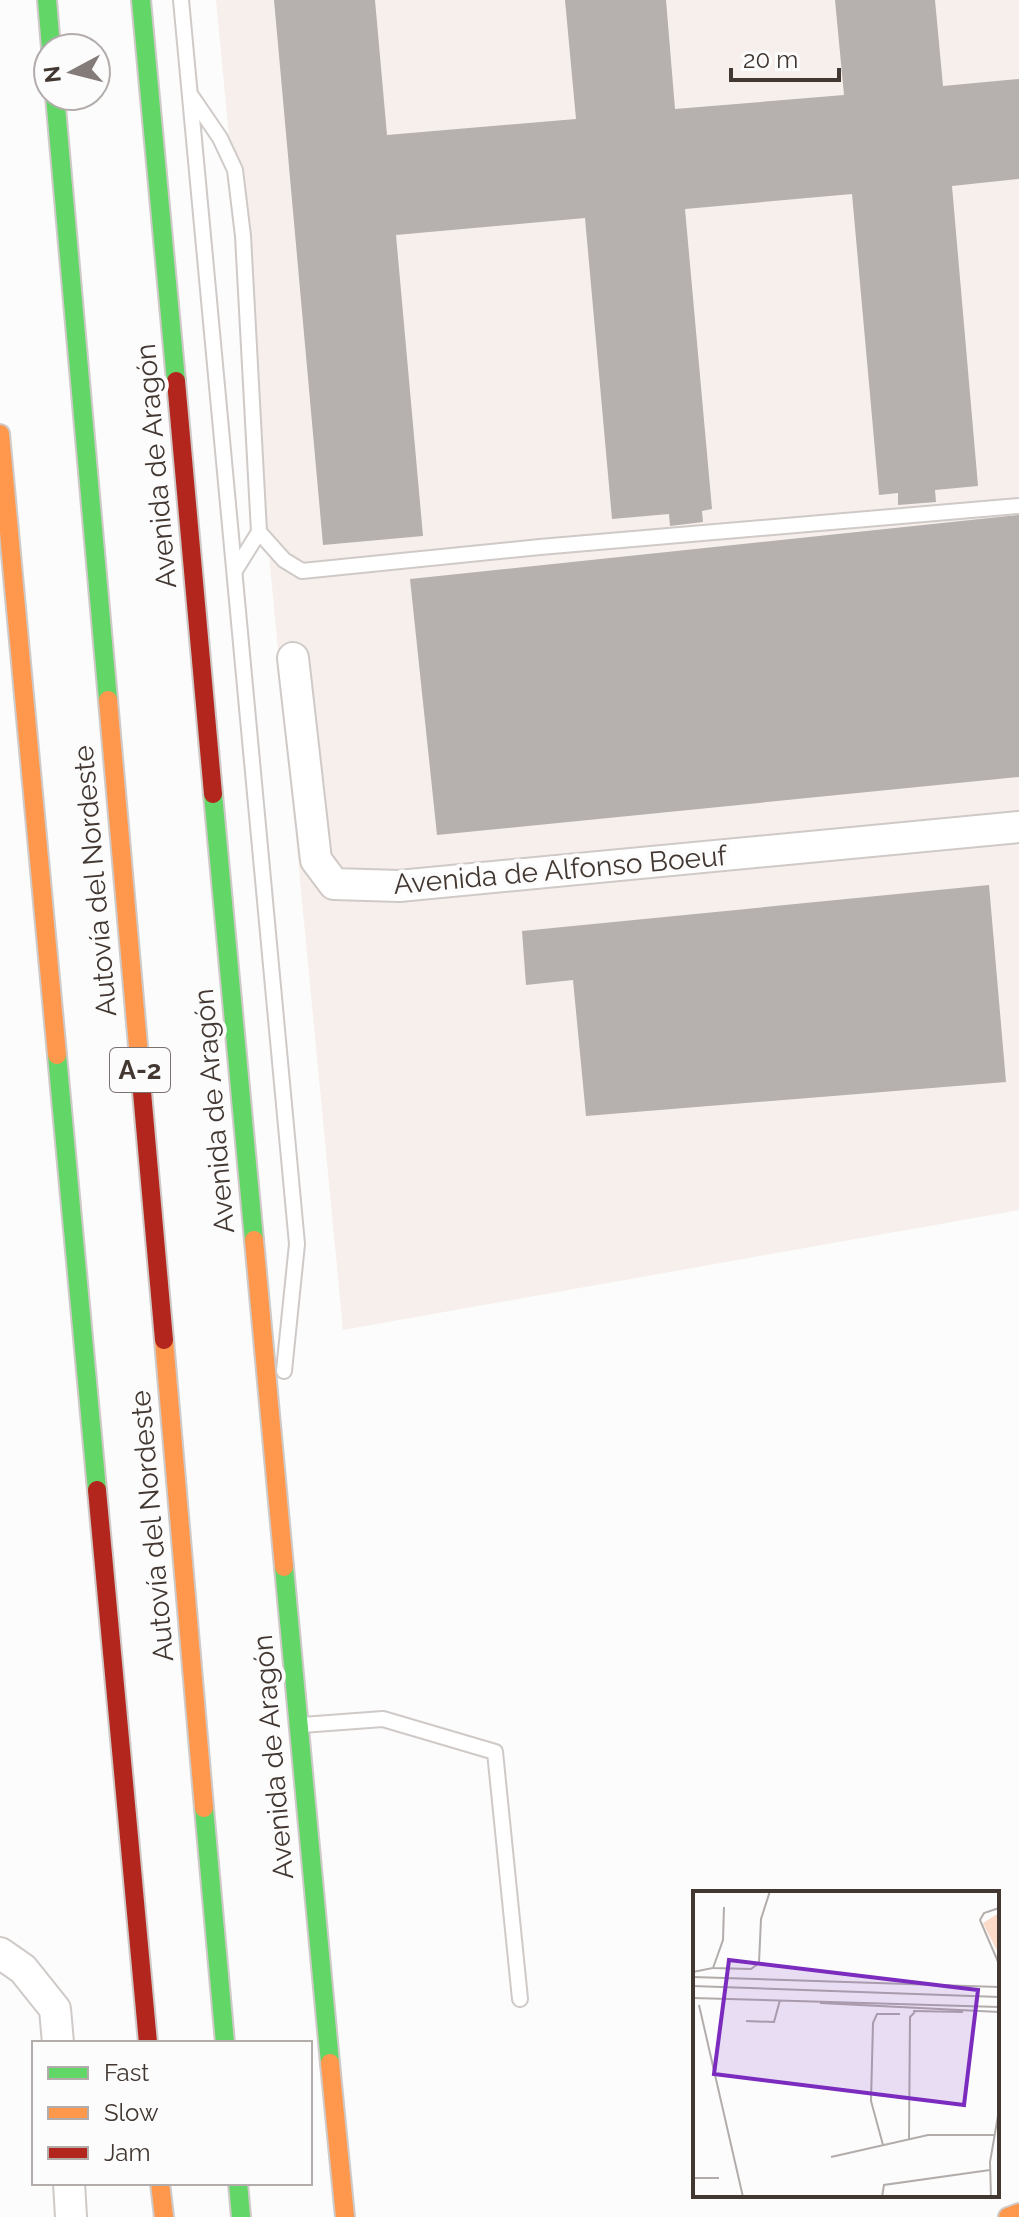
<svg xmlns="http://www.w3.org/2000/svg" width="1019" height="2217" viewBox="0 0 1019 2217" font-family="Raleway,sans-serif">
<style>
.built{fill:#f7efeb}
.building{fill:#b6b1ae}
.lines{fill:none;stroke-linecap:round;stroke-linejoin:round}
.lane-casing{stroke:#cfcac7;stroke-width:18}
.street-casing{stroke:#cfcac7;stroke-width:34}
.fast-casing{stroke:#cfcac7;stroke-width:22}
.slow-casing{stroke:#cfcac7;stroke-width:22}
.jam-casing{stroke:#cfcac7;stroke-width:22}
.lane{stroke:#fff;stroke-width:14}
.street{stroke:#fff;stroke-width:30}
.fast{stroke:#63d668;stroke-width:18}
.slow{stroke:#ff974d;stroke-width:18}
.jam{stroke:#b3261e;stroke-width:18}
.labels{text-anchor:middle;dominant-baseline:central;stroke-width:8;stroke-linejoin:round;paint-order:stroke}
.shield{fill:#fcfcfc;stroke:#7a726e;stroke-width:2}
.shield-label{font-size:26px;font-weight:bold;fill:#423731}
.street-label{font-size:28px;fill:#423731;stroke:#fcfcfc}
.inset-road{fill:none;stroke:#b2adab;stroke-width:2}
.view{fill:#7b2cbf;fill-opacity:0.15;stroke:#7b2cbf;stroke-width:4}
.inset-edge{fill:none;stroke:#423731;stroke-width:4}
</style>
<rect width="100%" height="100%" fill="#fcfcfc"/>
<!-- built -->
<path class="built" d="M216 0H1019V1210L343 1330Z"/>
<!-- building -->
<g class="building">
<path d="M274 0H375L387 135 576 119 565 0H666L675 109 844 95 835 0H935L943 86 1019 79V179L952 186 978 486 935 490 936 502 898 505V493L879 495 852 194 685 209 712 509 702 511 703 522 670 526 669 514 612 519 585 218 396 235 423 536 323 545Z"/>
<path d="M1019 515V777L437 835 410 579Z"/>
<path d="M989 885 1006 1082 586 1116 573 980 526 985 522 931Z"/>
</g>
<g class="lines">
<defs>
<g id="lane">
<path d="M181 0 297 1244 284 1371"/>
<path d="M192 97 220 138 235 170 243 236 259 532 236 569"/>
<path d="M259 532 284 560 302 571 540 547 1019 506"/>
<path d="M302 1725 383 1719 495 1752 520 1999"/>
</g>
<g id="street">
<path d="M293 658 316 860 334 884 399 886 1019 827"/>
<path d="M0 1953 23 1969 55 2009 58 2043"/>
<path d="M69 2183 71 2217"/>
</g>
<g id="fast">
<path d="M47 0 51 48"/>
<path d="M141 0 176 381"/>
<path d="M55 96 108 700"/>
<path d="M213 794 254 1240"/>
<path d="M57 1055 97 1490"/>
<path d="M284 1567 330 2063"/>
<path d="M204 1808 225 2043"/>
<path d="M238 2183 241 2217"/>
</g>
<g id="slow">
<path d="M0 434 57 1055"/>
<path d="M108 700 142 1092"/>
<path d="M254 1240 284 1567"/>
<path d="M164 1340 204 1808"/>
<path d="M330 2063 345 2217"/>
<path d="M160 2183 164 2217"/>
<path d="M1008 2217 1019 2213"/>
</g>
<g id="jam">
<path d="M176 381 213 794"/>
<path d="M142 1092 164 1340"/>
<path d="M97 1490 148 2043"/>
</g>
</defs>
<!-- lane casing -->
<use href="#lane" class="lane-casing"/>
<!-- street casing -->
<use href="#street" class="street-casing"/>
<!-- fast casing -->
<use href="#fast" class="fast-casing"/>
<!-- slow casing -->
<use href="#slow" class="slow-casing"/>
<!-- jam casing -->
<use href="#jam" class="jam-casing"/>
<!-- lane -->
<use href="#lane" class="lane"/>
<!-- street -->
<use href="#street" class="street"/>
<!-- fast -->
<use href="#fast" class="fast"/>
<!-- slow -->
<use href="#slow" class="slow"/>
<!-- jam -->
<use href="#jam" class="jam"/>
</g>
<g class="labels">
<!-- shield labels -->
<rect class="shield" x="110" y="1048" width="60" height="44" rx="6"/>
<g class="shield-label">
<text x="140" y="1070">A-2</text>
</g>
<!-- street labels -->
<g class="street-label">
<text transform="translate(156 466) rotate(-95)">Avenida de Aragón</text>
<text transform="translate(560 870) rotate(-5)">Avenida de Alfonso Boeuf</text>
<text transform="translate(95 881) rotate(-95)">Autovía del Nordeste</text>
<text transform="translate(214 1111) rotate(-95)">Avenida de Aragón</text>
<text transform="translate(152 1526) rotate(-95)">Autovía del Nordeste</text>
<text transform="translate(273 1757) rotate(-95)">Avenida de Aragón</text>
</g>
</g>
<!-- overview -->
<g transform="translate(693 1891)">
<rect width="306" height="306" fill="#fcfcfc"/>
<path d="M306 22V64L290 32Z" fill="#fbdac7"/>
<path class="inset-road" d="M306 17 291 22 287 29 306 73M20 77 58 78 66 72 68 28 77 0M0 81 20 77 30 49 31 16M0 86 306 96M0 95 306 106M0 107 306 116M127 112 306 121M6 114 50 306M220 120 270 121M53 130 81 131 87 109M216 248 217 126 222 121M190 254 178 210 180 132 184 123H207M138 266 235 244H302M306 267V303M0 287H26M189 306 191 294 297 279M298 306 297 271 306 219"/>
<path class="view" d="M36 69 285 99 271 214 21 183Z"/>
<rect width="306" height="306" class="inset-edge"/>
</g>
<!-- legend -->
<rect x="32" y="2041" width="280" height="144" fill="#fcfcfc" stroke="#b2adab" stroke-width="2"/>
<rect x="48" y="2067" width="40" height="12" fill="#63d668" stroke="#b2adab" stroke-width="2"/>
<text x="104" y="2081" font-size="24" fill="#423731">Fast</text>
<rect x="48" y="2107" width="40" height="12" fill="#ff974d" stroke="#b2adab" stroke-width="2"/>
<text x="104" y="2121" font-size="24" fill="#423731">Slow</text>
<rect x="48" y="2147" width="40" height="12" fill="#b3261e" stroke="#b2adab" stroke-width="2"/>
<text x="104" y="2161" font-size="24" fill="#423731">Jam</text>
<!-- north arrow -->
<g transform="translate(72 72) rotate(263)"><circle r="38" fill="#fcfcfc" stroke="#b2adab" stroke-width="2"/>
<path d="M0-6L14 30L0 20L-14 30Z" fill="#837c78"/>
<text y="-12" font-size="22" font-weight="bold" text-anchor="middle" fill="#423731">N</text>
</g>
<!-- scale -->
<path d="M731 68v12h108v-12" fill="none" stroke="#423731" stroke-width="4"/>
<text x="743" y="68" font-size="24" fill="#423731" stroke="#fcfcfc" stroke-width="6" paint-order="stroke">20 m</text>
</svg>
